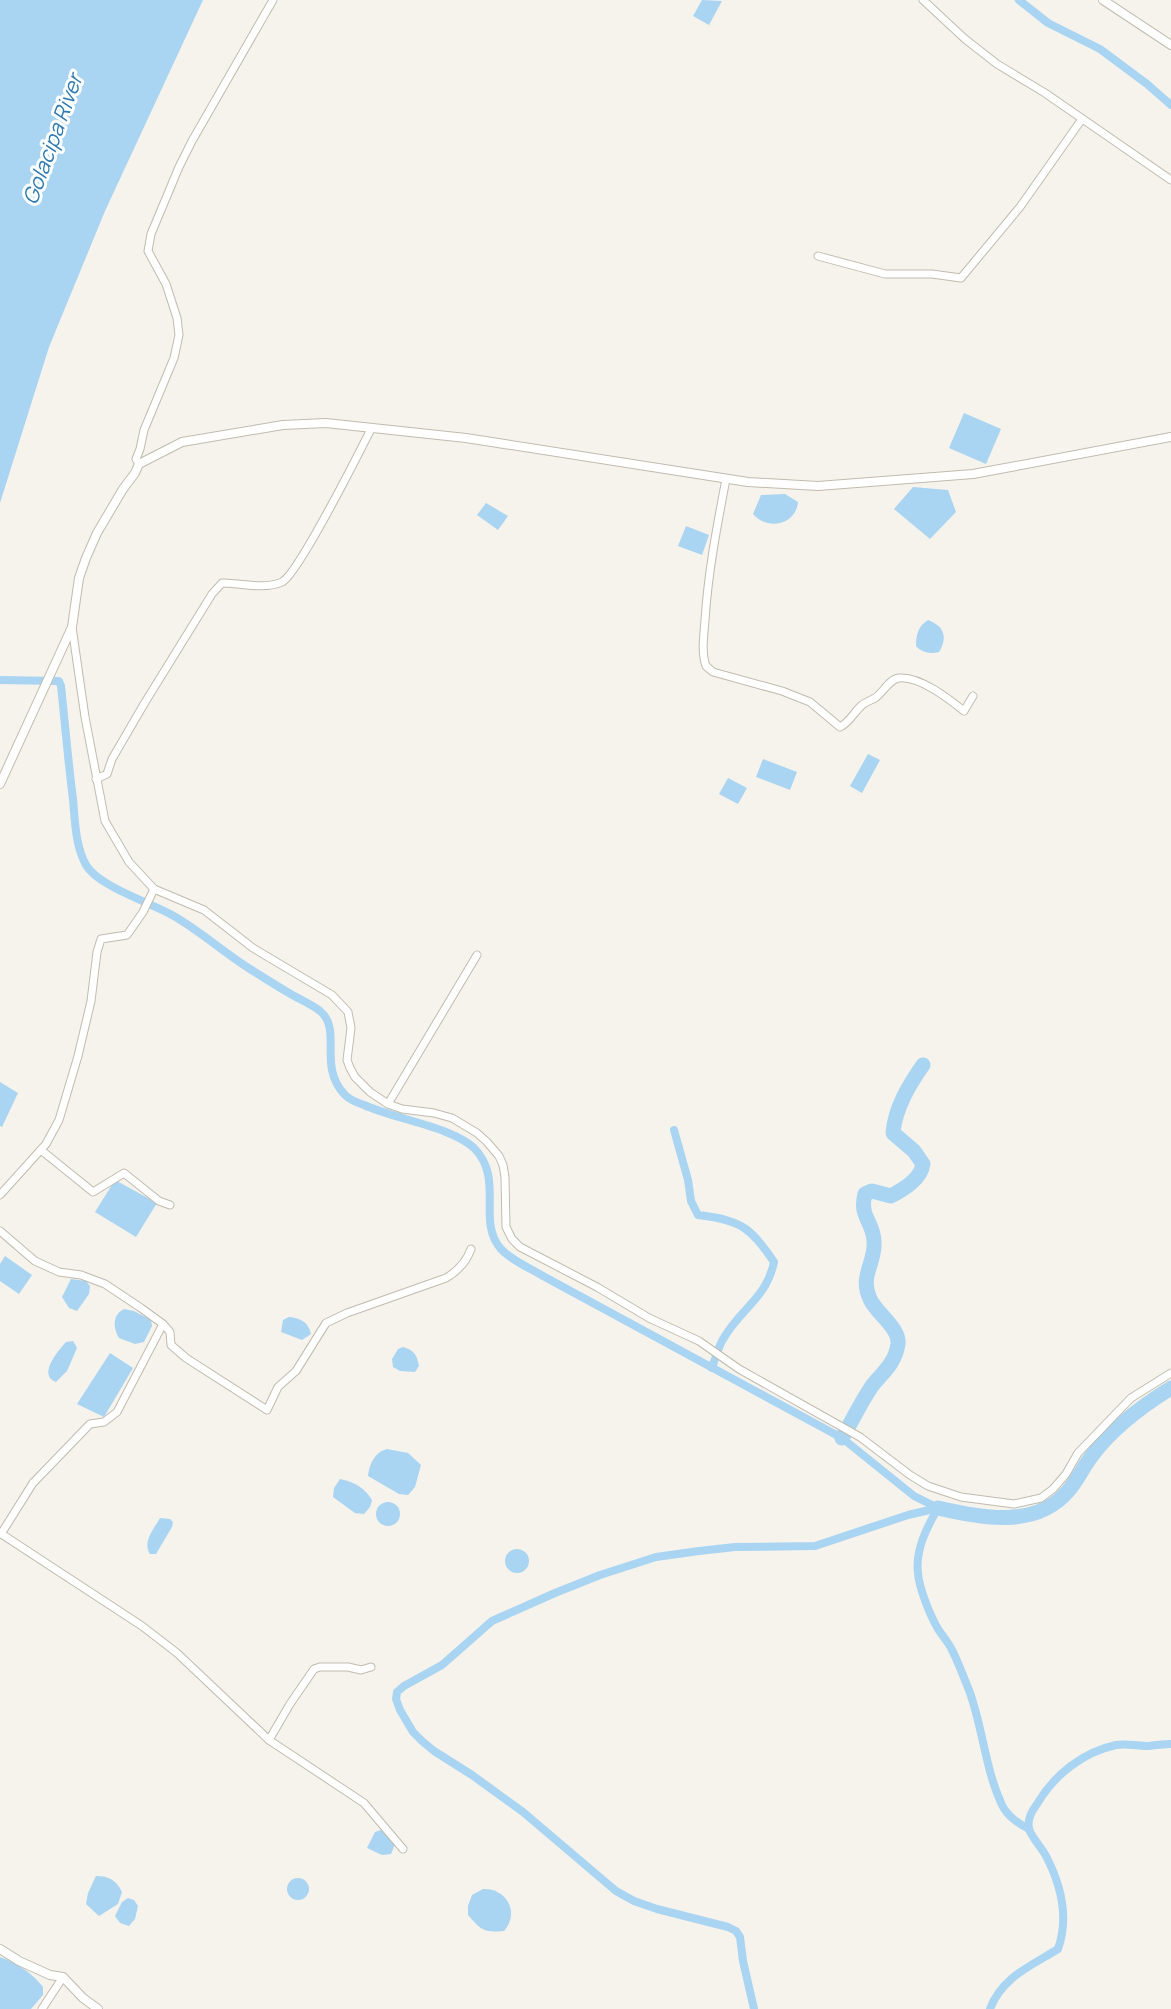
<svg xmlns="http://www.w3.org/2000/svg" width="1171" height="2009" viewBox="0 0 1171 2009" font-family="Manrope,sans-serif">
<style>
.water{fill:#a9d4f2}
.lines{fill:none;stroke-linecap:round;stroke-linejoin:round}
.canal{stroke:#a9d4f2;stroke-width:8}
.river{stroke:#a9d4f2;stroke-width:15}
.minor-casing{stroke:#c2bbae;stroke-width:9}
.tertiary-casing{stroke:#c2bbae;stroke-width:10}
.minor{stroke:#fff;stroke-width:7}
.tertiary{stroke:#fff;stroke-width:8}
.labels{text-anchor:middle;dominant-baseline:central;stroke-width:6;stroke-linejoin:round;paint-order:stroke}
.water-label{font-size:21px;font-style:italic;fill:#2e7ab2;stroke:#fff}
</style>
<rect width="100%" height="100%" fill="#f6f3ec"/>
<!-- water -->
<g class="water">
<path d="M0 0H203L105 211 49 347 0 503Z"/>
<path d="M702 0 722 1 709 25 693 16Z"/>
<path d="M964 413 1001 429 986 464 949 448Z"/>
<path d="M913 487 948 490 956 512 930 539 894 509Z"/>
<path d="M785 494 798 502C796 525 767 531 753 514L761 495Z"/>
<path d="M486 503 508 516 498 530 477 515Z"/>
<path d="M686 526 709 535 702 555 678 546Z"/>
<path d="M928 620C944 626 948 637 939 652 931 654 922 653 916 646 916 635 918 626 928 620Z"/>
<path d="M868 754 880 760 862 793 850 786Z"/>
<path d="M763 759 797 772 790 790 756 777Z"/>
<path d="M728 778 747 788 738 804 719 794Z"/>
<path d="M0 1082 18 1093 2 1127 0 1126Z"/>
<path d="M115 1180 157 1203 136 1237 95 1212Z"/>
<path d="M5 1256 32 1275 19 1294 0 1281V1264Z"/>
<path d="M71 1279 86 1281 90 1286 89 1294 77 1311 69 1308 62 1297Z"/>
<path d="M124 1309 134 1311 151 1320 152 1326 144 1342 135 1344 119 1338C113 1328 112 1315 124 1309Z"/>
<path d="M289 1317C301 1318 308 1322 311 1334L302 1340 281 1332 283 1320Z"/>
<path d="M73 1341 77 1348 67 1371 56 1382C37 1375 58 1351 66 1342Z"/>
<path d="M403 1347C414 1350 417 1355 419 1366L415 1372 400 1371 393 1367 392 1359 398 1349Z"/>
<path d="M110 1353 133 1368 104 1417 77 1404Z"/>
<path d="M387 1449 408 1453 421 1465 415 1487 408 1495 399 1494 368 1476C369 1464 375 1452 387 1449Z"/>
<path d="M340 1479C354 1482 364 1487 372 1500L370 1507 364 1514 355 1513 333 1497 334 1488Z"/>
<circle cx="388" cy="1514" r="12"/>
<path d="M160 1518 170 1519 173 1522 172 1527 156 1554H150C142 1542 154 1529 160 1518Z"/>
<circle cx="517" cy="1561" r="12"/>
<path d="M381 1830 396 1842 391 1854 382 1855 367 1848 375 1832Z"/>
<path d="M96 1876C109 1876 116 1880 122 1892L118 1904 99 1916 86 1904 88 1893Z"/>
<circle cx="298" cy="1889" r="11"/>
<path d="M483 1889C507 1888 520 1913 504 1931 484 1933 481 1930 468 1915V1906L472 1895Z"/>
<path d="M128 1898 134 1900 138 1906 135 1919 129 1926 120 1923 115 1916 122 1902Z"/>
<path d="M0 1957C16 1962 33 1974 43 1987V1995L31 2009H0Z"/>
</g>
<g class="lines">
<!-- canal -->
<g class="canal">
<path d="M1019 0 1048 23 1100 49 1147 84 1171 105"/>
<path d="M0 680 59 681 61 686C65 723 68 761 73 799 75 820 75 845 86 865 98 886 149 902 172 915 199 930 223 952 250 969 263 977 275 985 289 993 299 999 311 1004 320 1011 343 1030 317 1066 345 1095 350 1100 358 1103 364 1105 395 1119 452 1127 474 1148 505 1179 476 1221 501 1249 512 1261 530 1268 543 1276L842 1438 914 1496 938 1508C927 1527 915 1550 918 1573 919 1588 930 1615 938 1629 942 1635 947 1641 951 1648 958 1661 963 1676 969 1690 983 1728 985 1769 1002 1805 1008 1817 1018 1823 1029 1829"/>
<path d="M674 1130 688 1180 691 1201 698 1215C741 1220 750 1227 774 1262 766 1300 739 1309 722 1341 718 1349 715 1359 712 1368"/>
<path d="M754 2009 743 1961 740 1937 736 1931 728 1927 657 1909 634 1901 616 1891 523 1812 472 1775 434 1751 422 1741 413 1732 400 1710 396 1699 397 1692 404 1686 442 1665 492 1621 555 1593 600 1575 656 1557 699 1551 735 1547 815 1546 908 1515 938 1508"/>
<path d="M990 2009C1002 1977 1031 1966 1058 1949 1069 1918 1061 1885 1046 1856 1042 1848 1032 1838 1029 1829 1027 1819 1032 1811 1037 1804 1054 1775 1083 1752 1116 1745 1126 1743 1138 1746 1148 1746 1156 1745 1163 1744 1171 1744"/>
</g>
<!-- river -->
<g class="river">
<path d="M842 1438C852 1421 861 1402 872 1386 883 1372 895 1364 898 1344 900 1328 876 1313 870 1299 859 1275 876 1263 874 1241 873 1221 859 1217 865 1194L872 1191 891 1196C904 1189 921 1179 923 1164L914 1151 893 1133C895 1108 909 1085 923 1065"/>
<path d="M938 1508C981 1518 1036 1529 1068 1491 1078 1480 1084 1465 1094 1453 1114 1427 1142 1406 1171 1388"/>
</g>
<defs>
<g id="minor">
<path d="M923 0 965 39 997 64 1045 93 1171 180"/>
<path d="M818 256 885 274H932L961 278 1020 207 1082 119"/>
<path d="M139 464 136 459 140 449 144 430 174 358 179 335 177 318 166 284 148 251 151 234 179 167 192 141 273 0"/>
<path d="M726 479C717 526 708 573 705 620 704 635 701 652 706 666L713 672 782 691 810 702 840 727C850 722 854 712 862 705 866 702 871 700 875 698 883 693 889 679 899 678 920 676 949 699 964 711L973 696"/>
<path d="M72 627 85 717 105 821 129 862 154 889 204 910 253 948 332 995 348 1012 351 1028 347 1060 350 1068 355 1077 370 1092 388 1104 402 1109 434 1113 452 1118 477 1133 487 1142 499 1156 503 1165 505 1177 506 1227 512 1239 520 1247 597 1287 649 1318 699 1341 739 1369 860 1437 910 1475 928 1486 961 1497 1014 1504 1041 1498 1053 1489 1066 1474 1078 1453 1131 1398 1171 1373"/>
<path d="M96 779 107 774 112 759 144 704 212 594 222 583C240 583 264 590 282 582 298 574 359 453 371 429"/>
<path d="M388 1104 477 955"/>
<path d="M41 1150 93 1192 124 1173 159 1201 170 1205"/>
<path d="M0 1195 46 1144 59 1120 78 1056 91 1001 97 952 101 939 127 935 143 912 154 889"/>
<path d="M0 1231 35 1261 59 1272 81 1275 105 1284 141 1308 163 1324 170 1332 171 1345 186 1358 267 1410 278 1387 296 1371 326 1323 347 1313 446 1278C458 1271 466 1263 471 1249"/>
<path d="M0 1533 142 1626 177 1653 269 1740 364 1803 403 1849"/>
<path d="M1 1534 33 1483 90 1424 104 1422 117 1412 163 1324"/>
<path d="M269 1740 290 1704 314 1669 320 1667H348L361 1670 371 1667"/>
<path d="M42 2009 63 1977"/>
</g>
<g id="tertiary">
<path d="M1103 0 1171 45"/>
<path d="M0 784 72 627 79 578 86 558 97 533 123 489 135 473 139 464 182 442 283 425 326 423 466 438 748 482 818 486 973 474 1171 437"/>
<path d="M0 1949 19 1961 50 1975 63 1977 83 1998 98 2009"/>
</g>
</defs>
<!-- minor casing -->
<use href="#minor" class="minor-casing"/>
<!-- tertiary casing -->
<use href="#tertiary" class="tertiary-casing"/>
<!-- minor -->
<use href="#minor" class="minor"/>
<!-- tertiary -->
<use href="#tertiary" class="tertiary"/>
</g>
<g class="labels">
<!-- water labels -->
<g class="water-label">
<text transform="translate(52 139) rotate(-70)">Golacipa River</text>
</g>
</g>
</svg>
